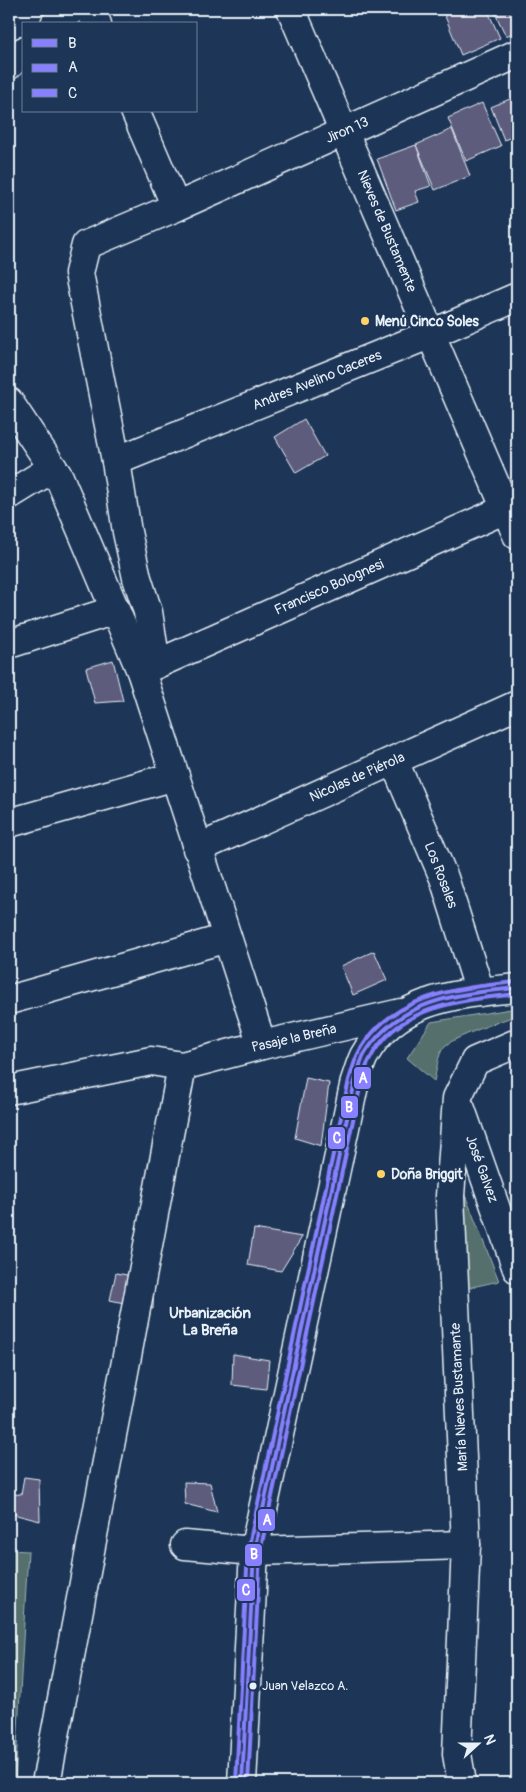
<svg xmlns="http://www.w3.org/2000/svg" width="526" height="1792" viewBox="0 0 526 1792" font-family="Pangolin,sans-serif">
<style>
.green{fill:#556f6c;stroke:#9eb0b2}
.building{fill:#5d5c7b;stroke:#e8f1f8}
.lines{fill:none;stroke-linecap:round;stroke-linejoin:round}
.minor-casing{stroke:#e8f1f8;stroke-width:31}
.minor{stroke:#1d3557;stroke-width:28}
.bus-1-casing{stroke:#1d3557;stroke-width:8}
.bus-2-casing{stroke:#1d3557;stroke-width:8}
.bus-3-casing{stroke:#1d3557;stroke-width:8}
.bus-1{stroke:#8880ff;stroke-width:4}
.bus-2{stroke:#8880ff;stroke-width:4}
.bus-3{stroke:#8880ff;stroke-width:4}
.poi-dot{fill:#ffd166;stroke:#1d3557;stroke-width:2}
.bus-dot{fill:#e8f1f8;stroke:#1d3557;stroke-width:2}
.labels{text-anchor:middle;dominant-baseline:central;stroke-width:5;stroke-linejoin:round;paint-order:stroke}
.bus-label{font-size:13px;fill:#e8f1f8;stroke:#1d3557;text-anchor:start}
.street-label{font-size:14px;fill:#e8f1f8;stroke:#1d3557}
.poi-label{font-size:14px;font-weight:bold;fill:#e8f1f8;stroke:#1d3557;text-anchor:start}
.neighbourhood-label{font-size:15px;font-weight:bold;fill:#e8f1f8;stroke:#1d3557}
.line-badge{stroke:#1d3557;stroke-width:2}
.badge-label{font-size:14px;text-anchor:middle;font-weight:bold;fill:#fff}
</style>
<rect width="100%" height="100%" fill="#1d3557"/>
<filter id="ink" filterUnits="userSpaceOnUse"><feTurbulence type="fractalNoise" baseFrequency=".02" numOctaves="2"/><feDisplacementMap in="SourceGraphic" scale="10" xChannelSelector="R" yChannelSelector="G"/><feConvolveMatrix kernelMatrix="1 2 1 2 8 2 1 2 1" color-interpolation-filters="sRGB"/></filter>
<g filter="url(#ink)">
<!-- green -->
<g class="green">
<path d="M517 1008V1015C504 1020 451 1038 444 1047 437 1056 437 1070 434 1081L407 1058 431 1022Z"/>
<path d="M465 1195 499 1281 463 1289Z"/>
<path d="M9 1550 28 1551 15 1783H9Z"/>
</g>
<!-- building -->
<g class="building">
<path d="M442 9H487L500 38 461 55Z"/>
<path d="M493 9H517V31L506 36Z"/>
<path d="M517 96V135L504 140 491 107Z"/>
<path d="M482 103 501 146 466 161 448 118Z"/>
<path d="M452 129 470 176 435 190 416 145Z"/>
<path d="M416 145 431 186 415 191 419 202 396 210 377 159Z"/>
<path d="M304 419 325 456 296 473 275 437Z"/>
<path d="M113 660 123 701 95 703 86 668Z"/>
<path d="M374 951 387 980 353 995 341 966Z"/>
<path d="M306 1078 329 1083 321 1146 295 1138Z"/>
<path d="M254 1229 302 1237 281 1271 248 1265Z"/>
<path d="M116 1273 154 1280 153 1309 110 1300Z"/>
<path d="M233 1354 269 1360 266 1389 232 1385Z"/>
<path d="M24 1477 39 1479 40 1521 9 1513V1495L21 1494Z"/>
<path d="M184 1482 210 1483 217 1512 185 1504Z"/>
</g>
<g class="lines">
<defs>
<g id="minor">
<path d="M90 9 97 24"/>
<path d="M291 9 517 535"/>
<path d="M55 24 72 9"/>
<path d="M9 65 24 51"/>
<path d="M135 111 176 207"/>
<path d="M9 402 59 477 141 671 262 1045"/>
<path d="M116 461 431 334 517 297"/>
<path d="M9 495 53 468"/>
<path d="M9 644 115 610"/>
<path d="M156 664 148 612 137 578 127 532 116 461 79 273 86 245 176 207 517 54"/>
<path d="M141 671 517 504"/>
<path d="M394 761 444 878 480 992"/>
<path d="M9 823 175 776"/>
<path d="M197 849 517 705"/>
<path d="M9 1000 227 938"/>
<path d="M9 1090 151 1061 182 1066 262 1045 401 1013"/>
<path d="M461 1109 517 1269"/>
<path d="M185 1545 254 1551 466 1545"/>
<path d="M46 1783 182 1066"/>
<path d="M242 1783 254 1551 355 1081C358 1073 360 1064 364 1056 396 997 458 994 517 988"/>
<path d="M462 1783 457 1754 466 1545 450 1196 457 1098 475 1061 517 1043"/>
</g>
</defs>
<!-- minor casing -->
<use href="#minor" class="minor-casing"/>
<!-- minor -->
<use href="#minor" class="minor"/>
<defs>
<path id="bus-1" d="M242 1783 254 1551 355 1081C358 1073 360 1063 364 1055 398 999 458 994 517 988"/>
<path id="bus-2" d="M248 1783 260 1552 361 1083C364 1075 365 1068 369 1061 396 1005 463 1000 517 994"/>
<path id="bus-3" d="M236 1783 248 1550 349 1080C352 1071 354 1062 358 1054 389 995 457 988 516 982"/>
</defs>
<!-- bus-1 casing -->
<use href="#bus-1" class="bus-1-casing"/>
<!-- bus-2 casing -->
<use href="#bus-2" class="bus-2-casing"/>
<!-- bus-3 casing -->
<use href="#bus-3" class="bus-3-casing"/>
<!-- bus-1 -->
<use href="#bus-1" class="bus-1"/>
<!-- bus-2 -->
<use href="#bus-2" class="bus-2"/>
<!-- bus-3 -->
<use href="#bus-3" class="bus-3"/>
</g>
</g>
<!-- markers -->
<g class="poi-dot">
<circle cx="365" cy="321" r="5"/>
<circle cx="381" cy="1174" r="5"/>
</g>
<circle class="bus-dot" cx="253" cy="1686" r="4.5"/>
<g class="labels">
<!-- bus labels -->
<g class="bus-label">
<text x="262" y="1686">Juan Velazco A.</text>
</g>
<!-- street labels -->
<g class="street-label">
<text transform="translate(347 130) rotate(-24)">Jiron 13</text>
<text transform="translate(387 231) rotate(67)">Nieves de Bustamente</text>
<text transform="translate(317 380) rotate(-22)">Andres Avelino Caceres</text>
<text transform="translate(329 587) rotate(-24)">Francisco Bolognesi</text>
<text transform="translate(357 777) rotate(-24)">Nicolas de Piérola</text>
<text transform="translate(441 875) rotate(69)">Los Rosales</text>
<text transform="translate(294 1038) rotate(-13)">Pasaje la Breña</text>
<text transform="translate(482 1169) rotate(70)">José Galvez</text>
<text transform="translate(459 1397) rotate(-93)">María Nieves Bustamante</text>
</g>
<!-- poi labels -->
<g class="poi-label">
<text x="375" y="321">Menú Cinco Soles</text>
<text x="391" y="1174">Doña Briggit</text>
</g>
<!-- neighbourhood labels -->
<g class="neighbourhood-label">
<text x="210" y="1313">Urbanización<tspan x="210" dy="17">La Breña</tspan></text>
</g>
</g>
<g class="line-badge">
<rect x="353" y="1066" width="19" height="24" rx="5" fill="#8880ff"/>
<rect x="340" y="1095" width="19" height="24" rx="5" fill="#8880ff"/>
<rect x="327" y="1126" width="19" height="24" rx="5" fill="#8880ff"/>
<rect x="257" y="1508" width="19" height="24" rx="5" fill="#8880ff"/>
<rect x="244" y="1543" width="19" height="24" rx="5" fill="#8880ff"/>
<rect x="236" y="1578" width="20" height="24" rx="5" fill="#8880ff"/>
</g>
<g class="badge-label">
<text x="363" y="1083">A</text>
<text x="349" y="1112">B</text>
<text x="337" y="1143">C</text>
<text x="267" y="1525">A</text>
<text x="254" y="1559">B</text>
<text x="246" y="1595">C</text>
</g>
<!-- margin -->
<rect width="526" height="1792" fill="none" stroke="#1d3557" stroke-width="30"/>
<rect x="15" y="15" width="496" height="1762" fill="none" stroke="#e8f1f8" stroke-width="2" filter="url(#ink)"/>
<!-- legend -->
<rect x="22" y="22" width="175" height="90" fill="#1d3557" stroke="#6e8097"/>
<rect x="32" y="39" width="25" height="8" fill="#8880ff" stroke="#6e8097"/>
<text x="68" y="48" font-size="15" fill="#e8f1f8">B</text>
<rect x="32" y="64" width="25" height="8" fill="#8880ff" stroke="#6e8097"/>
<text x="68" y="72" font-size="15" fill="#e8f1f8">A</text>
<rect x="32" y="89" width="25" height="8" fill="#8880ff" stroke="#6e8097"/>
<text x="68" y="98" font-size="15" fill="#e8f1f8">C</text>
<!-- north arrow -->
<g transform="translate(478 1744) rotate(69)" stroke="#1d3557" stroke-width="4" paint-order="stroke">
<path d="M0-4L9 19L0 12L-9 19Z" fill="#e8f1f8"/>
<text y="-8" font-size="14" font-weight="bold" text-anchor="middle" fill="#e8f1f8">N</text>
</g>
</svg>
